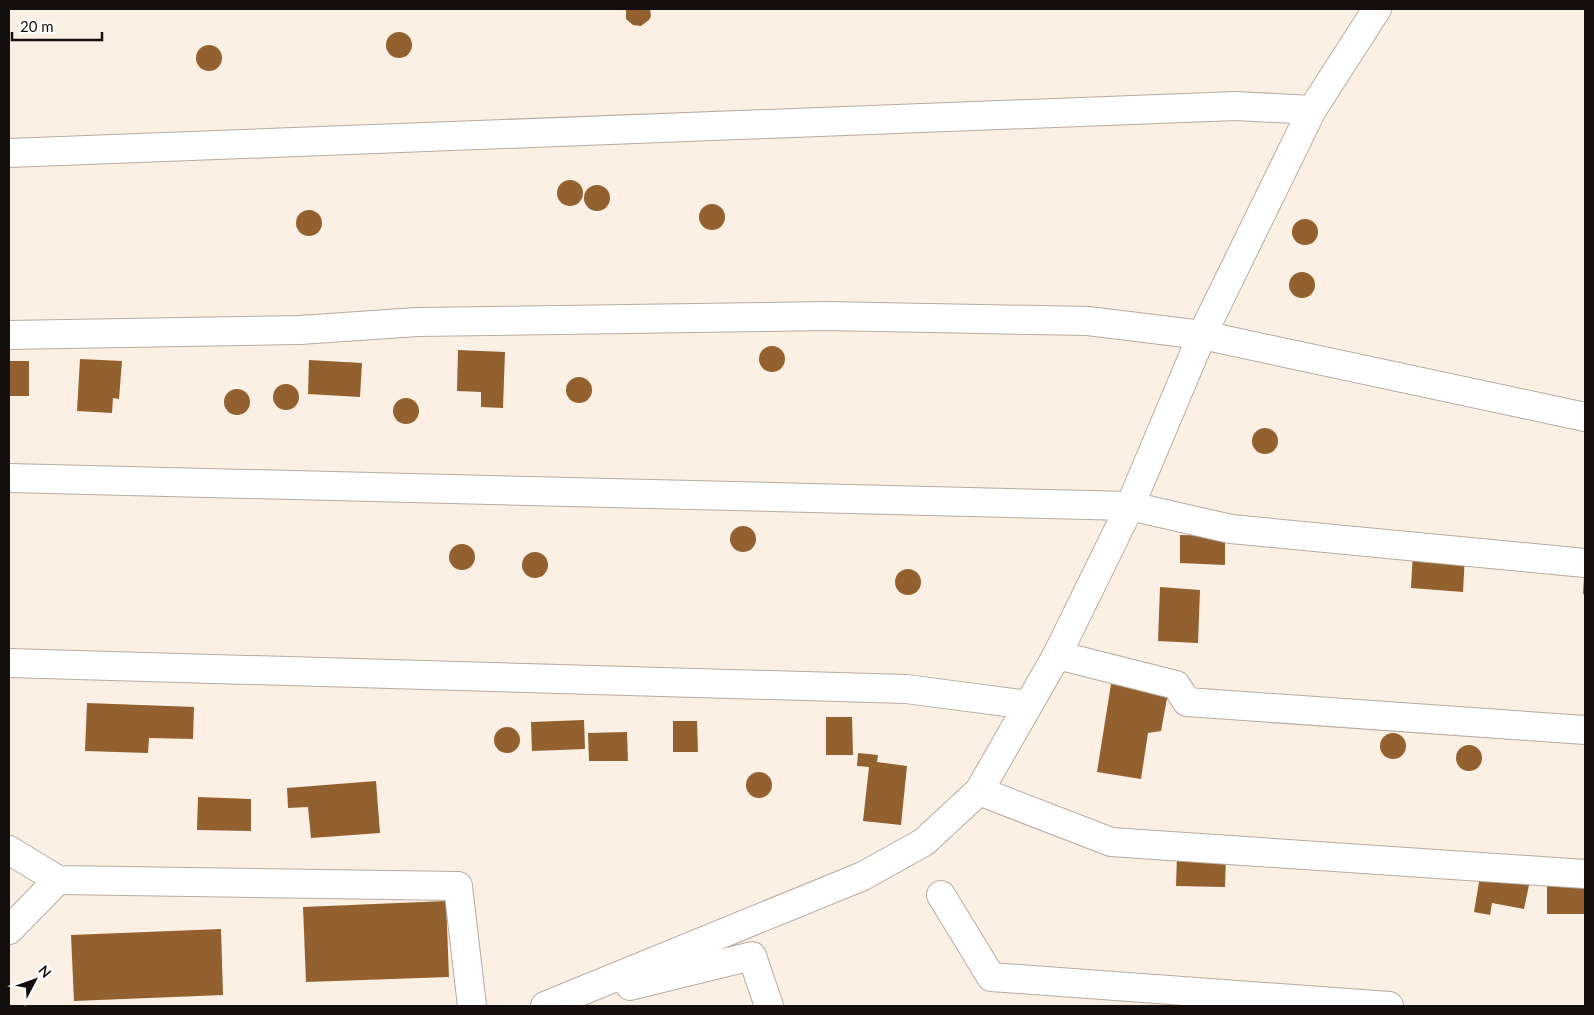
<svg xmlns="http://www.w3.org/2000/svg" width="1594" height="1015" viewBox="0 0 1594 1015" font-family="Lato,sans-serif">
<style>
.building{fill:#92612f}
.lines{fill:none;stroke-linecap:round;stroke-linejoin:round}
.minor-casing{stroke:#b7aba0;stroke-width:30}
.minor{stroke:#fff;stroke-width:28}
</style>
<rect width="100%" height="100%" fill="#fcefe3"/>
<!-- building -->
<g class="building">
<path d="M626 9H650L651 16 649 20 641 26 633 25 626 19Z"/>
<circle cx="399" cy="45" r="13"/>
<circle cx="209" cy="58" r="13"/>
<circle cx="570" cy="193" r="13"/>
<circle cx="597" cy="198" r="13"/>
<circle cx="712" cy="217" r="13"/>
<circle cx="309" cy="223" r="13"/>
<circle cx="1305" cy="232" r="13"/>
<circle cx="1302" cy="285" r="13"/>
<circle cx="772" cy="359" r="13"/>
<path d="M458 350 505 352 503 408 481 407V392L457 391Z"/>
<path d="M80 359 122 361 119 399 113 398 112 413 77 411Z"/>
<path d="M309 360 362 363 360 397 308 394Z"/>
<rect x="9" y="361" width="20" height="35"/>
<circle cx="579" cy="390" r="13"/>
<circle cx="286" cy="397" r="13"/>
<circle cx="237" cy="402" r="13"/>
<circle cx="406" cy="411" r="13"/>
<circle cx="1265" cy="441" r="13"/>
<circle cx="743" cy="539" r="13"/>
<path d="M1180 535 1225 536V565L1180 563Z"/>
<circle cx="462" cy="557" r="13"/>
<path d="M1413 551 1465 555 1463 592 1411 588Z"/>
<circle cx="535" cy="565" r="13"/>
<circle cx="908" cy="582" r="13"/>
<path d="M1584 576H1585V594H1583Z"/>
<path d="M1160 587 1200 590 1198 643 1158 641Z"/>
<path d="M1111 684 1168 693 1161 731 1148 733 1141 779 1097 772Z"/>
<path d="M87 703 194 707 193 739 149 738 148 753 85 751Z"/>
<path d="M826 717H852L853 755H826Z"/>
<path d="M584 720 585 749 532 751 531 722Z"/>
<path d="M673 721H697L698 752H673Z"/>
<circle cx="507" cy="740" r="13"/>
<path d="M627 732 628 761H589L588 733Z"/>
<circle cx="1393" cy="746" r="13"/>
<circle cx="1469" cy="758" r="13"/>
<path d="M858 753 878 755 877 762 907 766 901 825 863 821 869 767 857 766Z"/>
<circle cx="759" cy="785" r="13"/>
<path d="M376 781 380 833 311 838 308 807 288 808 287 788Z"/>
<path d="M198 797 251 799V831L197 830Z"/>
<path d="M1177 855 1226 856 1225 887 1176 886Z"/>
<path d="M1480 876 1529 885 1524 909 1492 903 1490 915 1474 912Z"/>
<path d="M1547 884 1585 885V914H1547Z"/>
<path d="M446 901 449 977 306 982 303 907Z"/>
<path d="M221 929 223 995 74 1001 71 935Z"/>
</g>
<g class="lines">
<defs>
<g id="minor">
<path d="M9 153 1236 106 1312 110"/>
<path d="M9 335 300 330 417 322 826 316 1088 321 1202 335 1585 417"/>
<path d="M9 478 1130 506 1231 529 1585 563"/>
<path d="M1057 655 1176 685 1187 702 1585 730"/>
<path d="M9 663 906 689 1028 705"/>
<path d="M979 791 1111 842 1585 874"/>
<path d="M9 850 58 880 458 886 472 1006"/>
<path d="M941 895 991 977 1389 1006"/>
<path d="M9 930 58 880"/>
<path d="M630 986 752 956 769 1006"/>
<path d="M545 1006 863 876 924 842 979 791 1057 655 1130 506 1202 335 1312 110 1377 9"/>
</g>
</defs>
<!-- minor casing -->
<use href="#minor" class="minor-casing"/>
<!-- minor -->
<use href="#minor" class="minor"/>
</g>
<!-- border -->
<rect width="1594" height="1015" fill="none" stroke="#140f0c" stroke-width="20"/>
<!-- north arrow -->
<g transform="translate(35 980) rotate(49)" stroke="#fefffe" stroke-width="4" paint-order="stroke">
<path d="M0-4L9 19L0 12L-9 19Z" fill="#140f0c"/>
<text y="-8" font-size="14" font-weight="bold" text-anchor="middle" fill="#140f0c">N</text>
</g>
<!-- scale -->
<path d="M12 32v8h90v-8" fill="none" stroke="#140f0c" stroke-width="2.5"/>
<text x="20" y="32" font-size="15" fill="#140f0c" stroke="#fefffe" stroke-width="4" paint-order="stroke">20 m</text>
</svg>
